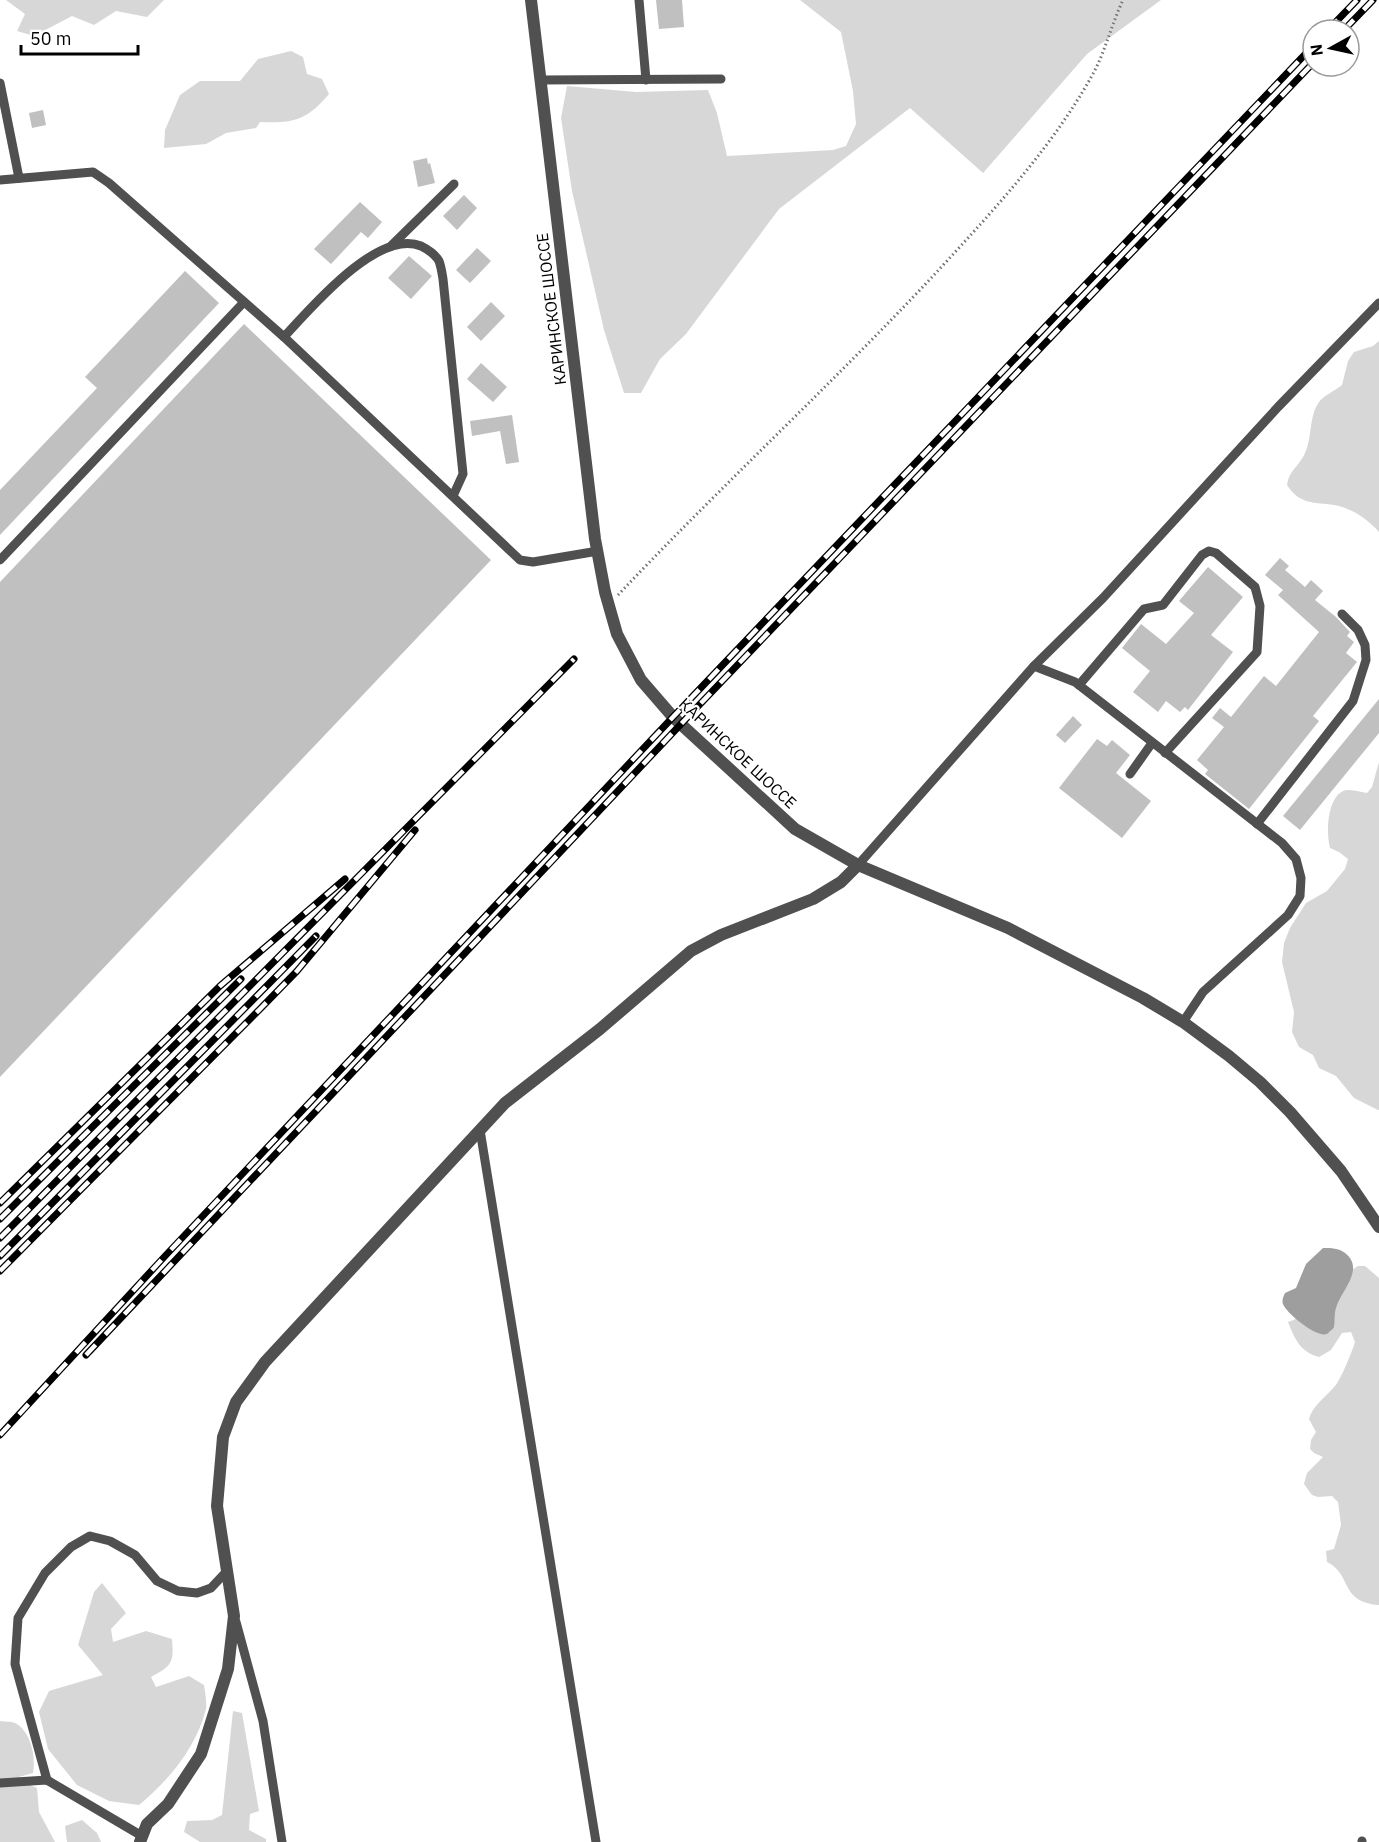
<svg xmlns="http://www.w3.org/2000/svg" width="1379" height="1842" viewBox="0 0 1379 1842" font-family="'IBM Plex Sans',sans-serif">
  <style>
    .green { fill: #d7d7d7 }
    .water { fill: #9e9e9e }
    .building { fill: #c0c0c0 }
    .lines { fill: none; stroke-linecap: round; stroke-linejoin: round }
    .path { stroke: #727272; stroke-width: 3; stroke-dasharray: 1.5 3; stroke-linecap: butt }
    .service { stroke: #505050; stroke-width: 9 }
    .minor { stroke: #505050; stroke-width: 12 }
    .tertiary { stroke: #505050; stroke-width: 12 }
    .rail-casing { stroke: #000; stroke-width: 7 }
    .rail { stroke: #fff; stroke-width: 4.5; stroke-dasharray: 14; stroke-linecap: butt }
    .labels { text-anchor: middle; stroke-width: 4.5; stroke-linejoin: round; paint-order: stroke }
    .street-label { font-size: 16px; fill: #000; stroke: #fff }
  </style>
  <rect width="100%" height="100%" fill="#fff"/>
  <!-- green -->
  <g class="green">
    <path d="M 6,0 L 164,0 L 147,17 L 116,11 L 94,25 L 72,16 L 34,36 L 17,31 L 25,14 Z"/>
    <path d="M 800,0 L 1161,0 L 1087,54 L 983,173 L 910,108 L 779,209 L 686,334 L 660,359 L 641,393 L 624,393 L 604,330 L 572,191 L 561,118 L 567,86 L 636,92 L 708,90 L 717,113 L 727,156 L 833,150 L 846,146 L 856,124 L 853,91 L 841,32 Z"/>
    <path d="M 291,51 L 303,57 L 307,74 L 322,79 L 329,94 C 306,121 294,123 260,122 L 256,128 L 226,133 L 206,144 L 164,148 L 165,130 L 180,95 L 200,81 L 240,81 L 258,59 Z"/>
    <path d="M 1379,341 L 1379,532 C 1368,519 1351,508 1334,505 C 1314,502 1300,505 1287,485 C 1289,471 1296,469 1303,457 C 1313,441 1308,417 1319,402 C 1323,396 1336,390 1342,385 L 1348,361 L 1354,352 L 1373,346 Z"/>
    <path d="M 1379,762 L 1379,1110 L 1378,1110 L 1354,1098 L 1336,1076 L 1319,1068 L 1313,1055 L 1299,1047 L 1292,1032 L 1294,1012 L 1282,962 L 1284,943 L 1290,928 L 1306,903 L 1327,891 L 1345,869 L 1348,859 L 1339,852 L 1330,848 C 1326,833 1327,799 1343,791 C 1350,788 1360,792 1367,793 L 1372,787 Z"/>
    <path d="M 1358,1266 L 1365,1266 L 1379,1278 L 1379,1605 C 1339,1602 1353,1575 1327,1562 L 1326,1551 L 1334,1549 L 1341,1525 L 1338,1502 L 1332,1496 L 1318,1497 L 1312,1495 L 1304,1484 L 1307,1473 L 1323,1457 L 1314,1453 L 1310,1449 L 1311,1440 L 1316,1432 L 1309,1419 C 1312,1406 1326,1397 1335,1386 C 1341,1379 1352,1352 1355,1342 L 1351,1332 L 1342,1333 L 1331,1350 L 1319,1357 C 1300,1352 1295,1339 1288,1322 C 1314,1315 1334,1282 1358,1266 Z"/>
    <path d="M 102,1583 L 126,1613 L 111,1629 L 113,1642 L 146,1631 L 172,1639 C 174,1663 172,1666 151,1677 L 156,1687 L 189,1676 L 204,1685 C 205,1692 207,1702 206,1709 C 196,1748 169,1780 139,1805 L 109,1801 L 77,1785 L 48,1749 L 39,1712 L 49,1691 L 103,1675 L 78,1645 L 94,1592 Z"/>
    <path d="M 233,1711 L 242,1713 L 259,1811 L 250,1814 L 249,1830 L 266,1839 L 266,1842 L 200,1842 L 184,1832 L 187,1821 L 212,1820 L 222,1815 Z"/>
    <path d="M 0,1721 C 5,1722 11,1721 15,1723 C 31,1731 36,1757 33,1773 L 19,1777 L 23,1782 L 37,1788 L 39,1812 L 55,1842 L 0,1842 Z"/>
    <path d="M 82,1820 L 97,1833 L 101,1842 L 67,1842 L 65,1826 Z"/>
  </g>
  <!-- water -->
  <path class="water" d="M 1323,1248 C 1332,1248 1338,1248 1345,1253 C 1366,1269 1340,1292 1336,1308 C 1334,1314 1335,1322 1334,1327 C 1334,1328 1328,1333 1327,1334 C 1317,1338 1289,1315 1284,1306 C 1281,1302 1283,1297 1285,1293 L 1296,1288 L 1306,1264 Z"/>
  <!-- building -->
  <g class="building">
    <path d="M 656,0 L 682,0 L 684,27 L 659,29 Z"/>
    <path d="M 43,110 L 46,125 L 32,128 L 29,113 Z"/>
    <path d="M 427,158 L 428,164 L 430,163 L 435,183 L 418,187 L 413,161 Z"/>
    <path d="M 464,195 L 477,208 L 457,230 L 443,216 Z"/>
    <path d="M 360,202 L 382,222 L 368,238 L 361,232 L 331,264 L 314,249 Z"/>
    <path d="M 477,248 L 491,261 L 470,283 L 456,270 Z"/>
    <path d="M 409,256 L 432,276 L 411,299 L 388,278 Z"/>
    <path d="M 185,271 L 219,303 L 0,535 L 0,490 L 97,388 L 85,377 Z"/>
    <path d="M 491,302 L 505,316 L 481,341 L 467,327 Z"/>
    <path d="M 244,324 L 491,560 L 0,1077 L 0,582 Z"/>
    <path d="M 481,363 L 507,387 L 493,402 L 467,379 Z"/>
    <path d="M 512,415 L 519,462 L 506,464 L 500,431 L 472,436 L 470,421 Z"/>
    <path d="M 1280,558 L 1289,566 L 1285,570 L 1305,587 L 1311,580 L 1323,591 L 1315,600 L 1336,617 L 1350,632 L 1347,636 L 1354,642 L 1346,653 L 1357,662 L 1313,716 L 1319,721 L 1249,809 L 1205,774 L 1208,770 L 1197,760 L 1224,727 L 1212,718 L 1220,708 L 1231,717 L 1264,676 L 1276,686 L 1319,632 L 1278,595 L 1283,590 L 1265,575 Z"/>
    <path d="M 1208,567 L 1243,597 L 1211,635 L 1233,652 L 1188,710 L 1185,707 L 1180,712 L 1166,701 L 1158,712 L 1133,692 L 1150,671 L 1122,648 L 1141,624 L 1166,644 L 1194,613 L 1179,601 Z"/>
    <path d="M 1379,699 L 1379,733 L 1300,830 L 1283,816 Z"/>
    <path d="M 1073,716 L 1082,725 L 1065,743 L 1056,735 Z"/>
    <path d="M 1097,739 L 1107,746 L 1112,740 L 1130,755 L 1116,773 L 1151,801 L 1122,838 L 1059,788 Z"/>
  </g>
  <g class="lines">
    <!-- path -->
    <path class="path" d="M 618,595 C 721,486 832,384 934,275 C 992,212 1053,147 1094,72 C 1106,49 1112,23 1123,0"/>
    <!-- service -->
    <g class="service">
      <path d="M 639,0 L 646,80"/>
      <path d="M 540,80 L 721,79"/>
      <path d="M 0,83 L 19,178"/>
      <path d="M 0,180 L 93,172 L 109,183 L 284,337 L 520,560 L 533,562 L 598,551"/>
      <path d="M 391,246 L 454,184"/>
      <path d="M 284,337 C 310,309 378,228 421,246 C 427,249 435,254 439,261 C 441,266 442,273 443,279 L 463,474 L 453,496"/>
      <path d="M 0,560 L 244,302"/>
      <path d="M 1034,666 L 1075,682 L 1282,843 L 1296,859 L 1301,878 L 1300,896 L 1288,915 L 1203,992 L 1183,1022"/>
      <path d="M 1079,685 L 1144,609 L 1163,605 L 1202,555 L 1209,551 L 1216,553 L 1255,587 L 1260,606 L 1257,652 L 1165,753"/>
      <path d="M 1130,774 L 1152,743"/>
      <path d="M 1257,824 L 1353,701 L 1366,660 L 1365,645 L 1358,630 L 1342,614"/>
      <path d="M 858,865 L 1034,666 L 1103,598 L 1278,407 L 1379,303"/>
      <path d="M 480,1130 L 596,1842"/>
      <path d="M 236,1622 L 263,1721 L 282,1842"/>
      <path d="M 47,1780 L 15,1664 L 18,1618 L 45,1573 L 71,1547 L 90,1536 L 110,1541 L 135,1555 L 157,1581 L 178,1591 L 197,1593 L 211,1588 L 227,1571"/>
      <path d="M 0,1783 L 47,1780 L 142,1836"/>
      <path d="M 1362,1841 L 1362,1842"/>
    </g>
    <!-- minor -->
    <path class="minor" d="M 140,1842 L 147,1824 L 168,1804 L 201,1754 L 228,1669 L 234,1616 L 217,1506 L 223,1437 L 236,1402 L 265,1362 L 505,1103 L 600,1029 L 691,951 L 721,935 L 813,899 L 841,882 L 858,865"/>
    <!-- tertiary -->
    <path class="tertiary" d="M 531,0 L 595,539 L 605,592 L 617,634 L 641,680 L 673,717 L 795,829 L 858,865 L 1008,928 L 1143,998 L 1183,1022 L 1229,1056 L 1260,1082 L 1290,1112 L 1341,1171 L 1379,1227"/>
    <defs>
      <g id="rail">
        <path d="M 1328,30 L 1357,0"/>
        <path d="M 1344,30 L 1373,0"/>
        <path d="M 0,1203 L 220,986 L 345,879"/>
        <path d="M 0,1219 L 241,979"/>
        <path d="M 0,1238 L 574,659"/>
        <path d="M 0,1256 L 316,936"/>
        <path d="M 0,1271 L 262,1007 L 297,971 L 415,830"/>
        <path d="M 86,1355 L 681,724 L 1313,63"/>
        <path d="M 0,1435 L 166,1255 L 673,717 L 1313,46"/>
      </g>
    </defs>
    <!-- rail casing -->
    <use href="#rail" class="rail-casing"/>
    <!-- rail -->
    <use href="#rail" class="rail"/>
  </g>
  <g class="labels">
    <!-- street labels -->
    <g class="street-label">
      <text transform="translate(551 309) rotate(-97)" y="6">КАРИНСКОЕ ШОССЕ</text>
      <text transform="translate(738 753) rotate(43)" y="6">КАРИНСКОЕ ШОССЕ</text>
    </g>
  </g>
  <!-- north arrow -->
  <g transform="translate(1331 48) rotate(262)"><circle r="28" fill="#ffffff" stroke="#999999" stroke-width="1.5"/>
  <path d="M0-4.5L10 22L0 15L-10 22Z" fill="#000000"/>
  <text y="-9" font-size="16" font-weight="bold" text-anchor="middle" fill="#000000">N</text>
  </g>
  <!-- scale -->
  <path d="M21 45v9h117v-9" fill="none" stroke="#000000" stroke-width="3"/>
  <text x="30" y="45" font-size="18" fill="#000000" stroke="#ffffff" stroke-width="4.5" paint-order="stroke">50 m</text>
</svg>
